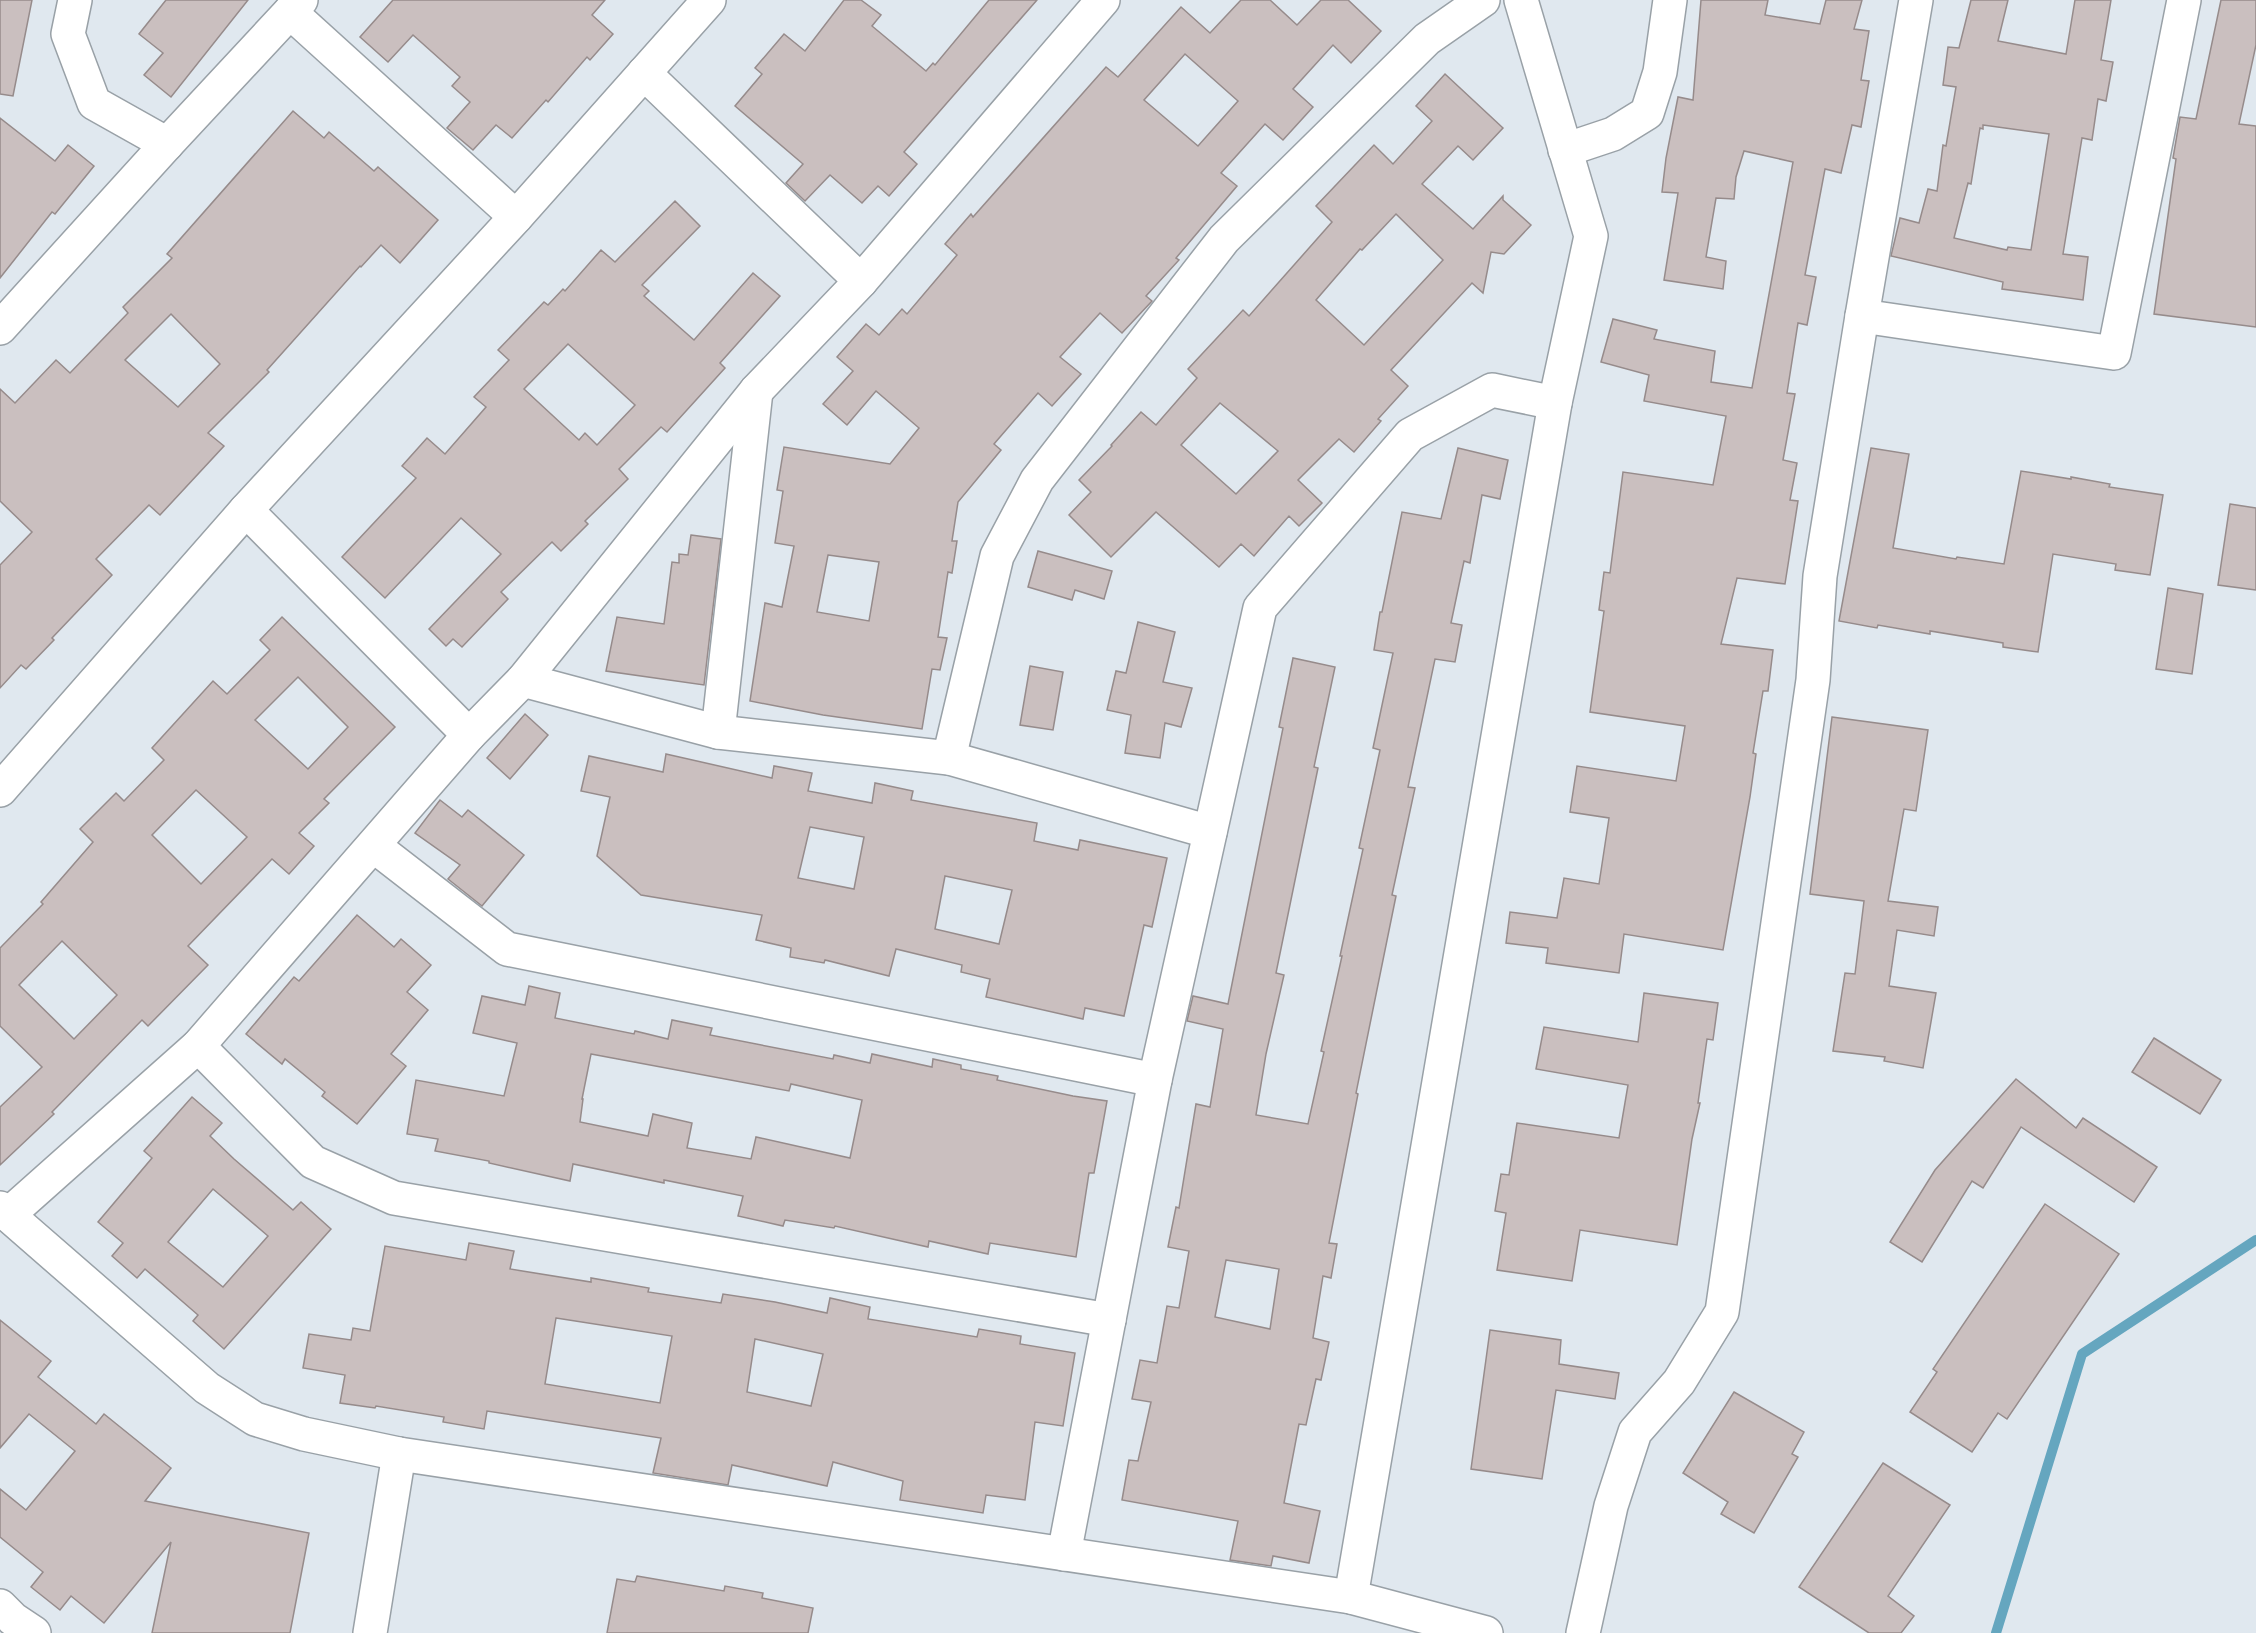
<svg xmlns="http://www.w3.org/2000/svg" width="2256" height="1633" viewBox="0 0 2256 1633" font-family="Cabin,sans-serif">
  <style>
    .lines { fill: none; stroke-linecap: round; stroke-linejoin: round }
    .stream { stroke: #65a6bf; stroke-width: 10 }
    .building { fill: #cabfbf; stroke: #968b8b; stroke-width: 1.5; fill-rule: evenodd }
    .street-casing { stroke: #99a1a7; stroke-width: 36 }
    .street { stroke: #fff; stroke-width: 33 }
  </style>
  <rect width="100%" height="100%" fill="#e0e8ef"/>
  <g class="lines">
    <!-- stream -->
    <path class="stream" d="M 1996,1633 L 2082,1354 L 2256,1240"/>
  </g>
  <!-- building -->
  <g class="building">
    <path d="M 0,0 L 32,0 L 13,96 L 0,94 Z"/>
    <path d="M 166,0 L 248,0 L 171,97 L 144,75 L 163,53 L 139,34 Z"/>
    <path d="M 393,0 L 605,0 L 592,15 L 613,34 L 590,60 L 587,57 L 548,102 L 546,100 L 512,138 L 496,125 L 473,150 L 447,128 L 470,102 L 452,86 L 460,77 L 413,35 L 388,62 L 360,37 Z"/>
    <path d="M 844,0 L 861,0 L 881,15 L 872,26 L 926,71 L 933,63 L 935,65 L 989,0 L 1037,0 L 904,152 L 917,164 L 889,196 L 878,186 L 862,203 L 830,175 L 805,201 L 786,183 L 803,164 L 735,106 L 762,74 L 755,68 L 784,34 L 805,51 Z"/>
    <path d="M 1241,0 L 1270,0 L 1297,25 L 1321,0 L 1348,0 L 1381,31 L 1351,63 L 1333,45 L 1293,89 L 1313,107 L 1283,140 L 1265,124 L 1221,173 L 1237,186 L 1176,258 L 1179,260 L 1146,296 L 1152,301 L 1122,333 L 1100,313 L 1060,357 L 1081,374 L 1052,406 L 1038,393 L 994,444 L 1001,450 L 958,502 L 952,541 L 957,541 L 952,573 L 948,572 L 938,637 L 947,638 L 940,670 L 932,669 L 922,729 L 823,715 L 750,701 L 765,603 L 782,607 L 794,546 L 775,543 L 783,491 L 777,490 L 784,447 L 890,464 L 919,428 L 876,391 L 847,425 L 823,404 L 853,371 L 837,357 L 866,324 L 879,335 L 902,309 L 907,314 L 957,255 L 945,244 L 971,214 L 973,217 L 1106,67 L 1118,77 L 1181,7 L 1210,33 ZM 1185,54 L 1238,101 L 1198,146 L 1144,100 ZM 828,555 L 879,562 L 869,621 L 817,612 Z"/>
    <path d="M 1701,0 L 1768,0 L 1765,15 L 1820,24 L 1826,0 L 1862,0 L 1854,29 L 1869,31 L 1861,80 L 1869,81 L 1861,127 L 1852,125 L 1841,173 L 1825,169 L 1805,275 L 1816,277 L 1807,325 L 1798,323 L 1787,393 L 1795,394 L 1783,460 L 1797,463 L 1790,500 L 1798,501 L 1785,584 L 1737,578 L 1721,644 L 1773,650 L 1768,691 L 1763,691 L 1753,753 L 1756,754 L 1750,797 L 1723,950 L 1624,934 L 1619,973 L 1546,963 L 1548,948 L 1506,943 L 1510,912 L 1557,918 L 1564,878 L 1599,884 L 1609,818 L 1570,812 L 1577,766 L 1676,781 L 1685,726 L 1590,712 L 1604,611 L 1599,610 L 1604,572 L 1610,573 L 1623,472 L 1713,485 L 1726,416 L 1644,401 L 1649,375 L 1601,362 L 1613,319 L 1657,330 L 1654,339 L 1715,351 L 1711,382 L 1752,388 L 1793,162 L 1744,151 L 1736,177 L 1734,199 L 1716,198 L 1706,257 L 1726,261 L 1723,289 L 1664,280 L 1678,193 L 1662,192 L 1666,158 L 1678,97 L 1693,100 Z"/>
    <path d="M 1971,0 L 2008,0 L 1998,41 L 2066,54 L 2075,0 L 2111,0 L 2101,60 L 2113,62 L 2106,101 L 2098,99 L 2092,140 L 2082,138 L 2063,254 L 2088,257 L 2083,300 L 2002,289 L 2003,282 L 1891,256 L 1900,218 L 1919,223 L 1928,189 L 1937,191 L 1943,145 L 1946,146 L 1956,87 L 1943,85 L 1948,47 L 1959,48 ZM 1983,125 L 2049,134 L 2031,250 L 2008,247 L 2007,250 L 1954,238 L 1968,183 L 1971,184 L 1980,128 L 1983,129 Z"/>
    <path d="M 2221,0 L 2256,0 L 2256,45 L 2239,124 L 2256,126 L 2256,327 L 2154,314 L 2176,159 L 2173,158 L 2180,117 L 2196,119 Z"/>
    <path d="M 1445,74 L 1503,128 L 1473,160 L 1458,146 L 1422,184 L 1473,229 L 1503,196 L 1503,200 L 1531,225 L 1504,254 L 1491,252 L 1483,293 L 1472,283 L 1391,370 L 1408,386 L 1378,419 L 1381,421 L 1354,452 L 1339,439 L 1298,480 L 1322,503 L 1299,526 L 1289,516 L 1254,556 L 1241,544 L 1219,567 L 1156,512 L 1111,557 L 1069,515 L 1091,492 L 1079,480 L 1112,446 L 1111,445 L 1141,412 L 1156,425 L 1197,378 L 1188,369 L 1243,310 L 1249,316 L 1332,222 L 1316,206 L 1374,145 L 1393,164 L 1432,121 L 1416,106 ZM 1396,214 L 1443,260 L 1364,345 L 1316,300 L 1360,249 L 1362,250 ZM 1220,403 L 1278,451 L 1236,494 L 1181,445 Z"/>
    <path d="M 293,111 L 324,138 L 329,132 L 374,171 L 378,167 L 438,220 L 400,263 L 381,245 L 361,267 L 360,266 L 267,370 L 269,372 L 208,433 L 224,446 L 160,515 L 149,505 L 96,559 L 112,575 L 52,638 L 54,640 L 26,669 L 21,665 L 0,688 L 0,565 L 32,532 L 0,501 L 0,389 L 15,403 L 56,360 L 70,373 L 128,313 L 123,307 L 172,258 L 167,254 ZM 171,314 L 220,364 L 178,407 L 125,360 Z"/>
    <path d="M 0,118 L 55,161 L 68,145 L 94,166 L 55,214 L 52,212 L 0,278 Z"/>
    <path d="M 675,201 L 700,226 L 642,285 L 649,291 L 644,296 L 694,340 L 753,273 L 780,296 L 720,363 L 725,368 L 667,432 L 661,427 L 619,469 L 628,479 L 585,521 L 588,524 L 561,551 L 552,542 L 501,592 L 508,599 L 462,647 L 453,639 L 446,646 L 429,629 L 501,554 L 461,518 L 385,598 L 342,557 L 416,478 L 402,466 L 427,438 L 445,454 L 486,407 L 474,397 L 509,360 L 498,350 L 544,302 L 548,305 L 563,289 L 565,291 L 601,250 L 615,262 ZM 568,344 L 635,405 L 597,445 L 585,433 L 579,440 L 524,389 Z"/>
    <path d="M 1458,448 L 1508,460 L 1500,499 L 1482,495 L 1470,563 L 1464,561 L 1451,623 L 1462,625 L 1455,662 L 1435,659 L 1408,787 L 1415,788 L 1392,895 L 1396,896 L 1356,1093 L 1358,1094 L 1329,1243 L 1337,1244 L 1331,1278 L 1323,1276 L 1313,1338 L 1329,1342 L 1321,1380 L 1316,1379 L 1306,1425 L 1299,1424 L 1284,1503 L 1320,1511 L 1309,1563 L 1273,1556 L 1271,1566 L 1230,1560 L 1238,1521 L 1122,1500 L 1129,1460 L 1138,1461 L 1151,1402 L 1132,1399 L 1140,1360 L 1157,1363 L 1167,1306 L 1179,1308 L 1189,1251 L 1168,1247 L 1176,1207 L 1179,1208 L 1196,1104 L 1210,1107 L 1223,1029 L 1187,1021 L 1193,996 L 1228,1004 L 1283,728 L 1279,727 L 1293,658 L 1335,667 L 1314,767 L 1318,768 L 1276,973 L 1284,975 L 1266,1054 L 1256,1115 L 1308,1124 L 1324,1052 L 1321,1051 L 1342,956 L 1340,956 L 1363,849 L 1359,848 L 1380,750 L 1373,748 L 1393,653 L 1374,650 L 1380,612 L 1382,612 L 1402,512 L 1441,519 ZM 1226,1260 L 1279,1269 L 1270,1329 L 1215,1317 Z"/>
    <path d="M 1871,448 L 1909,454 L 1893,548 L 1956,559 L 1957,557 L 2004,564 L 2021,471 L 2071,479 L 2071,477 L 2110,484 L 2109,487 L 2163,495 L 2150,575 L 2115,570 L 2116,564 L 2053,554 L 2038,652 L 2003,647 L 2003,643 L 1930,631 L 1930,634 L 1878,625 L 1877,628 L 1839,621 Z"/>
    <path d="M 2230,504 L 2256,508 L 2256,590 L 2218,585 Z"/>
    <path d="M 691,535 L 721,539 L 704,685 L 606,671 L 617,617 L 664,624 L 672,562 L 679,563 L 679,554 L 688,555 Z"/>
    <path d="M 1038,551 L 1112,571 L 1104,599 L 1075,590 L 1072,600 L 1028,587 Z"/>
    <path d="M 2168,588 L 2203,594 L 2192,674 L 2156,669 Z"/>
    <path d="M 282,617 L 395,727 L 324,799 L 329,803 L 299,833 L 314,846 L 289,874 L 272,859 L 188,946 L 208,965 L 148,1026 L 142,1020 L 52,1112 L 54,1114 L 0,1165 L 0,1107 L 42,1067 L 0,1026 L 0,948 L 43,904 L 41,902 L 93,842 L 80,829 L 116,793 L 124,801 L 164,760 L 152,748 L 213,681 L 227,694 L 270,650 L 260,640 ZM 298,677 L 348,727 L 308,769 L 255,720 ZM 196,790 L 247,837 L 201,884 L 152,835 ZM 62,941 L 117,995 L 74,1039 L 19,985 Z"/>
    <path d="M 1138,622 L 1175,632 L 1163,682 L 1192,688 L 1181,727 L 1165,723 L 1160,758 L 1125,753 L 1131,715 L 1107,710 L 1116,671 L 1126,673 Z"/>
    <path d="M 1030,666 L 1063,672 L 1053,730 L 1020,725 Z"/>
    <path d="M 525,714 L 548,735 L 510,779 L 487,758 Z"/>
    <path d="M 1832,717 L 1928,730 L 1916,811 L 1904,809 L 1888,901 L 1938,907 L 1934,936 L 1897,930 L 1889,986 L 1936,993 L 1923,1068 L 1884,1061 L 1885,1057 L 1833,1051 L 1845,973 L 1855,974 L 1864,901 L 1810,894 Z"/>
    <path d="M 666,754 L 772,778 L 774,766 L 812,773 L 808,791 L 872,803 L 875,783 L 913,791 L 911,800 L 1037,823 L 1034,841 L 1078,850 L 1080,840 L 1167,858 L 1152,927 L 1144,925 L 1124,1016 L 1085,1008 L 1083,1019 L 986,997 L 990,979 L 961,972 L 962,965 L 896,949 L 889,976 L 825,960 L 824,963 L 790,957 L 791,948 L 756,940 L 762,915 L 641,895 L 597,856 L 610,797 L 581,791 L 589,756 L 663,772 ZM 810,827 L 864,837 L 854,889 L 798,878 ZM 945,876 L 1012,890 L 999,944 L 935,929 Z"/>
    <path d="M 440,800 L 462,817 L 468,810 L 524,855 L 482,906 L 448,879 L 460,865 L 415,833 Z"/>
    <path d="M 357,915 L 394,947 L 401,939 L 431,965 L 407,992 L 428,1010 L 391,1054 L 406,1066 L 357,1124 L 322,1096 L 325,1092 L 285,1059 L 282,1064 L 246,1034 L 294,977 L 299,981 Z"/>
    <path d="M 529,986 L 560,993 L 555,1018 L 634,1034 L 635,1031 L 668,1039 L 672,1020 L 712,1028 L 710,1035 L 833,1059 L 834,1055 L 870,1063 L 872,1054 L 932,1067 L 933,1059 L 961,1065 L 961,1069 L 998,1076 L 997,1080 L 1073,1096 L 1107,1101 L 1094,1173 L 1089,1173 L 1076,1257 L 990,1243 L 988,1254 L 929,1241 L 928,1247 L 835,1226 L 834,1228 L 785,1220 L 783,1226 L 738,1216 L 743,1196 L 664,1180 L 664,1183 L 573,1164 L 570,1181 L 489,1163 L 489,1161 L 435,1151 L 438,1139 L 407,1134 L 416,1080 L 504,1096 L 517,1043 L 473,1033 L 482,996 L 525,1005 ZM 591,1054 L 789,1091 L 791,1084 L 862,1100 L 850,1158 L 756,1137 L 751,1159 L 687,1148 L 692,1123 L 653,1114 L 648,1136 L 580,1122 L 583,1099 L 582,1099 Z"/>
    <path d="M 1644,993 L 1718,1003 L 1713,1040 L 1707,1039 L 1698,1103 L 1700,1103 L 1692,1139 L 1677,1245 L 1580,1230 L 1572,1281 L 1497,1270 L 1506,1213 L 1495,1211 L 1501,1174 L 1509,1175 L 1517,1123 L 1619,1138 L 1628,1085 L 1536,1069 L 1544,1027 L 1638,1042 Z"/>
    <path d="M 2154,1038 L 2221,1080 L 2200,1114 L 2132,1072 Z"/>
    <path d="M 2016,1079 L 2076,1128 L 2083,1118 L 2157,1167 L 2134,1202 L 2021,1127 L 1983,1188 L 1972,1181 L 1922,1262 L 1890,1242 L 1935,1170 Z"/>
    <path d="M 192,1097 L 222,1123 L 210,1136 L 234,1159 L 293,1210 L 301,1202 L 331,1229 L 224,1349 L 193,1321 L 198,1315 L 145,1269 L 137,1278 L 112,1256 L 123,1243 L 98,1222 L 152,1158 L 144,1151 ZM 213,1189 L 268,1236 L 223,1287 L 168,1242 Z"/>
    <path d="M 2045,1204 L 2119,1254 L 2007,1419 L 1998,1413 L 1972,1452 L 1910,1412 L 1937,1372 L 1933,1369 Z"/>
    <path d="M 469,1243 L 514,1251 L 510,1269 L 591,1282 L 591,1278 L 649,1288 L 648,1292 L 721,1303 L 723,1294 L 775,1302 L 827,1313 L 830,1298 L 870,1307 L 868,1319 L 977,1337 L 979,1329 L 1021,1336 L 1020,1344 L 1075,1353 L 1063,1426 L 1035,1422 L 1025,1500 L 986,1495 L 983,1513 L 900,1500 L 903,1481 L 833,1462 L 827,1486 L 732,1465 L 728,1485 L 653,1473 L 661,1438 L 487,1411 L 484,1429 L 443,1422 L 444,1417 L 376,1406 L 375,1408 L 340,1403 L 345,1375 L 303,1368 L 309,1334 L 351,1340 L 353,1328 L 370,1331 L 385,1246 L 466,1260 ZM 556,1318 L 672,1336 L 660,1403 L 545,1384 ZM 755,1339 L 823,1354 L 811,1406 L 747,1392 Z"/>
    <path d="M 0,1320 L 51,1361 L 38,1377 L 96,1424 L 104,1414 L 171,1468 L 145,1501 L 309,1533 L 290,1633 L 152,1633 L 171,1542 L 104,1623 L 71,1596 L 60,1610 L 31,1587 L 43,1572 L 0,1537 L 0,1489 L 26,1510 L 75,1451 L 29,1414 L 0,1448 Z"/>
    <path d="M 1490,1330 L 1561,1340 L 1559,1364 L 1619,1373 L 1615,1399 L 1556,1390 L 1542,1479 L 1471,1469 Z"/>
    <path d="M 1734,1392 L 1804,1432 L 1792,1454 L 1798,1457 L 1754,1533 L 1721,1514 L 1728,1502 L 1683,1473 Z"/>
    <path d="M 1883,1463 L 1950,1505 L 1888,1596 L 1914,1616 L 1901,1633 L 1869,1633 L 1799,1587 Z"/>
    <path d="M 637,1576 L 724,1591 L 725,1586 L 763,1593 L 762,1598 L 813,1608 L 808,1633 L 607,1633 L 617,1579 L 635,1582 Z"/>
  </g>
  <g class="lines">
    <defs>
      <g id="street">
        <path d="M 75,0 L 68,34 L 94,103 L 167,144"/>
        <path d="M 1916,0 L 1862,316 L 2114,353 L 2184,0"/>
        <path d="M 290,12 L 516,217"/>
        <path d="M 644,73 L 861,281"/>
        <path d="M 1565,150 L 1613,134 L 1647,113 L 1660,72 L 1670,0"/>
        <path d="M 0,328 L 167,144 L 301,0"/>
        <path d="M 246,510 L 469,735"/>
        <path d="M 523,680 L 718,732 L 949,758 L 997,556 L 1037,480 L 1224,239 L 1427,39 L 1483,0"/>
        <path d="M 718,732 L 756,391"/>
        <path d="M 949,758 L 1210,832"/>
        <path d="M 0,790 L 246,510 L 516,217 L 709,0"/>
        <path d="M 374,846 L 507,949 L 1155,1080"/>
        <path d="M 198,1046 L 313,1162 L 394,1198 L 1109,1320"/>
        <path d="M 0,1208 L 207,1388 L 255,1419 L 304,1434 L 399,1454 L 1351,1597 L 1486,1633"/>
        <path d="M 8,1215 L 198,1046 L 469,735 L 523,680 L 756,391 L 861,281 L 1103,0"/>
        <path d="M 1064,1554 L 1155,1080 L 1260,608 L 1410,435 L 1492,390 L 1555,403"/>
        <path d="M 1351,1597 L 1555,403 L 1591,236 L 1521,0"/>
        <path d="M 0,1606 L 13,1619 L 34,1633"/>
        <path d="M 370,1633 L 399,1454"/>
        <path d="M 1583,1633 L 1611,1506 L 1635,1432 L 1679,1382 L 1722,1312 L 1813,680 L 1820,576 L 1862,316"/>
      </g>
    </defs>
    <!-- street casing -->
    <use href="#street" class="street-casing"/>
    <!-- street -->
    <use href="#street" class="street"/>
  </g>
</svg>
